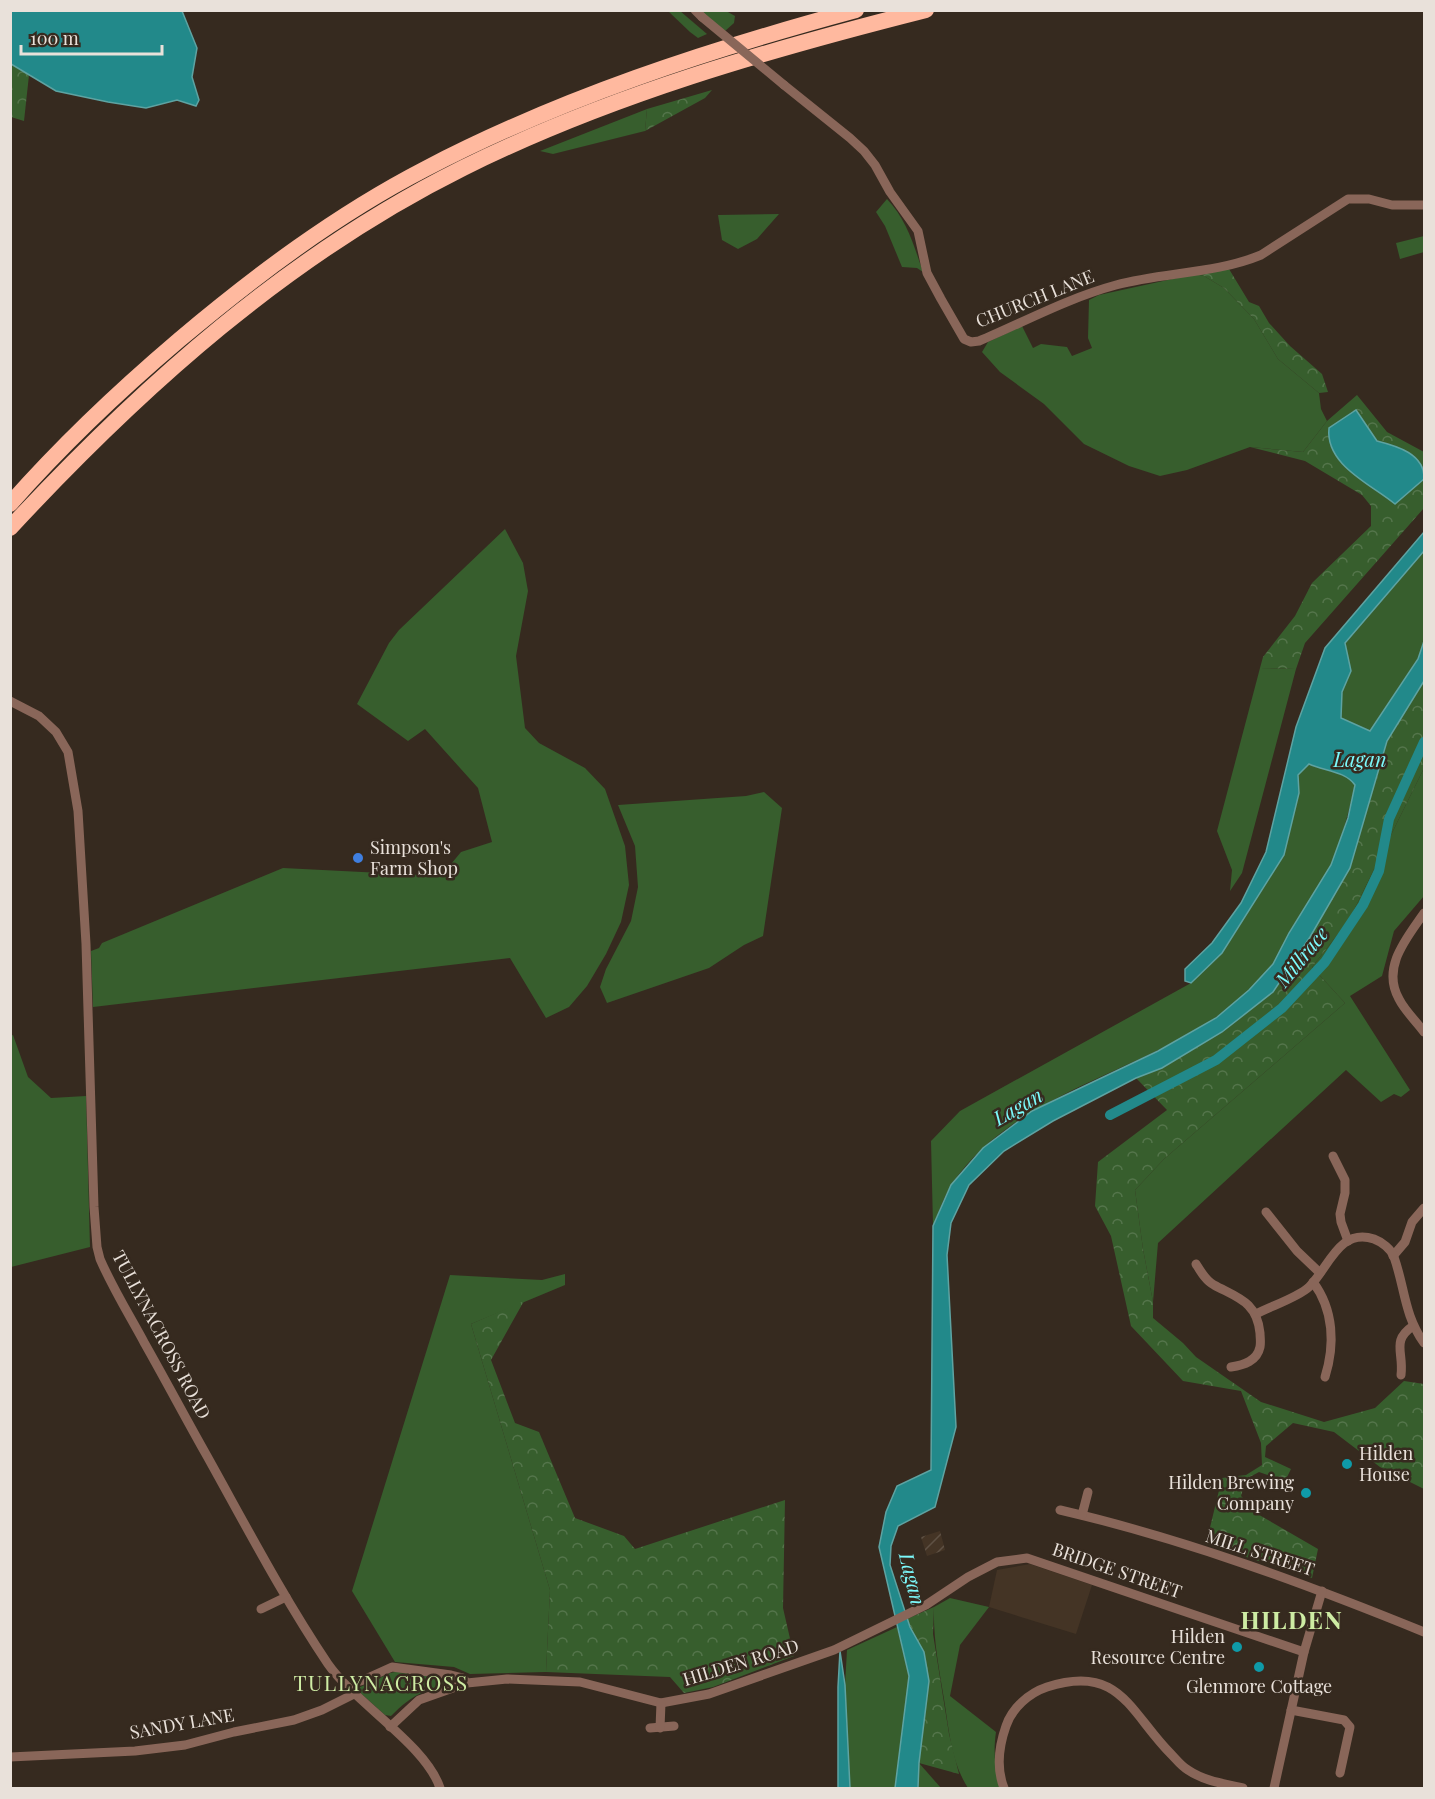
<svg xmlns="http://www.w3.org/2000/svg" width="1435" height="1799" viewBox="0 0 1435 1799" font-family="'Playfair Display',serif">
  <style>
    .built { fill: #443425 }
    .industrial { fill: url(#industrial-furrows) }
    .grass { fill: #375e2d }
    .forest { fill: url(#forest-crowns) }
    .water { fill: #22898a; stroke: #5ea3a2; stroke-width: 1.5 }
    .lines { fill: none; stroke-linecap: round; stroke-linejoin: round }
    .canal { stroke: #22898a; stroke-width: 10 }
    .street { stroke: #896659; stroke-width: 9 }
    .highway { stroke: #ffb99f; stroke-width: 16 }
    .street-bridge { stroke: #896659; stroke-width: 9 }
    .shop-dot { fill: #3f7fe0; stroke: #362a1f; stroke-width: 2 }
    .culture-dot { fill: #0f9aa8; stroke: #362a1f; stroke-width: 2 }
    .labels { text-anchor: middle; stroke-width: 5; stroke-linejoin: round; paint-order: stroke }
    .street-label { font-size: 18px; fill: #e9e1da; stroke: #362a1f }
    .poi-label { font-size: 18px; fill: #e9e1da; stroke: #362a1f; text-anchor: start }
    .water-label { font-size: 20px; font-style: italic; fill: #7cfafc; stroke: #362a1f }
    .quarter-label { font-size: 21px; letter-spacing: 1.5px; fill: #ceeca4; stroke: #362a1f }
    .district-label { font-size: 24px; font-weight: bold; letter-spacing: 1.5px; fill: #ceeca4; stroke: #362a1f }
  </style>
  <defs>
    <pattern id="industrial-furrows" width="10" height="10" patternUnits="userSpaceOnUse" patternTransform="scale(1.5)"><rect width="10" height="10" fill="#443425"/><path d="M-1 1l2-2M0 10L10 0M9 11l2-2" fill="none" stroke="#5f5144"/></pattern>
    <pattern id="forest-crowns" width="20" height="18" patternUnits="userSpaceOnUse" patternTransform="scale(1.5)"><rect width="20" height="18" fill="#375e2d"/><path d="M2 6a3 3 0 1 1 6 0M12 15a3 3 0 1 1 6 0" fill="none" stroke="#54754b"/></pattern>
  </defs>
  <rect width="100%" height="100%" fill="#362a1f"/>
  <!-- built -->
  <path class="built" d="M 1030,1564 L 1092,1585 L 1076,1634 L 989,1607 L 997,1570 Z"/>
  <!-- industrial -->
  <path class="industrial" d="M 940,1531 L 945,1550 L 927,1556 L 921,1537 Z"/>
  <!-- grass -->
  <g class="grass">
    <path d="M 668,11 L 680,11 L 707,34 L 698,38 L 690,32 Z"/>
    <path d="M 701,11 L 726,11 L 735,16 L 734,23 L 725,31 Z"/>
    <path d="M 647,109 L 645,131 L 553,154 L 540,151 Z"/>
    <path d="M 887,199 C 907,220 914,246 923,272 L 917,268 L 902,267 L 885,226 L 876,212 Z"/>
    <path d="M 779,214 L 757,239 L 738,249 L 722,240 L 718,215 Z"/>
    <path d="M 1424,236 L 1424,252 L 1400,259 L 1396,243 Z"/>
    <path d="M 1195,274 L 1204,276 L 1224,288 L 1254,319 L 1278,359 L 1319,393 L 1321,409 L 1327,421 L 1303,452 L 1250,447 L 1187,470 L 1160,476 L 1129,466 L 1084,444 L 1044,404 L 1000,372 L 982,352 L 988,342 L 1022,326 L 1033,348 L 1041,344 L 1067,347 L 1072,356 L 1092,348 L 1088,338 L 1089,300 L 1099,295 Z"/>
    <path d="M 505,529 L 523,563 L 528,591 L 516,656 L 525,728 L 539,743 L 585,768 L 605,789 L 625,846 L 629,885 L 621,922 L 606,954 L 587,986 L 569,1007 L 546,1018 L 510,958 L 93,1007 L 91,951 L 99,948 L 102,943 L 283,868 L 441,876 L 461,852 L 492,842 L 478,788 L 425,729 L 408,741 L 357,704 L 389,643 L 399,630 Z"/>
    <path d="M 1424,551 L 1424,641 L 1418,659 L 1370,731 L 1341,718 L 1342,692 L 1351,671 L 1345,643 Z"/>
    <path d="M 1260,668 L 1296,669 L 1242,873 L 1230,891 L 1232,870 L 1217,831 Z"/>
    <path d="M 1309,764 C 1324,771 1345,771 1355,785 C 1349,811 1342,838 1332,863 C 1322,886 1304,908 1291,929 C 1285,940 1281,951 1274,962 C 1263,981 1234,1005 1215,1018 C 1131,1075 1011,1096 952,1184 C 944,1196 939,1212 933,1226 L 931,1141 L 960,1111 L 1191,983 L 1222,953 L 1284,855 L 1299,793 L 1298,774 Z"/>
    <path d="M 1424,768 L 1424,896 L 1394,931 L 1382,976 L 1350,996 L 1410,1090 L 1401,1097 L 1394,1094 L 1381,1102 L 1346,1070 L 1158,1243 L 1153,1302 L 1143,1249 L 1135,1190 L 1164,1159 L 1345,1003 L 1312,967 L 1349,920 Z"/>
    <path d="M 764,792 L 782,808 L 763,936 L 744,945 L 709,968 L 607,1003 L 600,987 L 606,969 L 631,921 L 638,887 L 635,846 L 618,805 L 746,796 Z"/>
    <path d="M 13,1035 L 28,1077 L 51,1098 L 86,1096 L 90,1247 L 11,1267 L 10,1036 Z"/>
    <path d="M 565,1274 L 565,1285 L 471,1324 L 550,1590 L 546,1672 L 470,1674 L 454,1667 L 395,1662 L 352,1591 L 450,1275 L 542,1280 Z"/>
    <path d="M 950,1598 L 989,1607 L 960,1645 L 950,1696 L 996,1732 C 993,1752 995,1770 1001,1788 L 968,1788 C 951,1762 949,1730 944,1699 C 939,1668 933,1639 934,1607 Z"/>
    <path d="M 897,1627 L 909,1676 L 895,1788 L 850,1788 L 845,1685 L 847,1650 Z"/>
    <path d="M 400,1671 L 453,1679 L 454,1681 C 424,1691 414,1693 391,1716 L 385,1715 L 356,1689 L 390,1673 Z"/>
    <path d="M 919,1763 L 941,1788 L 919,1788 Z"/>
  </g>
  <!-- forest -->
  <g class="forest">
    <path d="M 11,64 L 29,75 L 24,121 L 11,117 Z"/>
    <path d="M 712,90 L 705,98 L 645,131 L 647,109 Z"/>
    <path d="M 1229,269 L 1249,302 L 1259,306 L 1269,323 L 1290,346 L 1322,374 L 1328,392 L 1319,393 L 1278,359 L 1254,319 L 1224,288 L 1204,276 L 1195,274 Z"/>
    <path d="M 1357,395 L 1387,432 L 1424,452 L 1424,469 C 1411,451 1398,447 1377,441 L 1385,496 L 1395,504 L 1424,479 L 1424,508 L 1305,643 L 1296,669 L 1260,668 L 1263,657 L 1295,616 L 1312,583 L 1371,526 L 1371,506 L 1362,495 L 1305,461 L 1250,447 L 1303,452 L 1327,421 Z"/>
    <path d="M 1424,681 L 1424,768 L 1349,920 L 1312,967 L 1345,1003 L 1164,1159 L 1135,1190 L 1143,1249 L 1153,1302 L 1153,1318 L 1183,1343 L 1196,1357 L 1261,1402 L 1324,1422 L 1375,1408 L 1404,1381 L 1424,1384 L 1424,1489 L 1380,1467 L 1334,1432 L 1293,1423 L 1266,1446 L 1265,1457 L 1291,1469 L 1285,1481 L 1259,1472 L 1246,1479 L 1241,1496 L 1261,1516 L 1318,1549 L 1312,1578 L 1206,1544 L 1222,1478 L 1246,1475 L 1262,1465 L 1261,1443 L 1241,1391 L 1183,1381 L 1131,1326 L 1111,1236 L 1095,1206 L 1098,1162 L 1167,1110 L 1136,1078 L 1162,1068 L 1222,1032 L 1273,992 L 1310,937 L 1350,868 L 1387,741 Z"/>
    <path d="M 524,1301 L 491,1360 L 515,1423 L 539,1432 L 575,1518 L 624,1536 L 635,1549 L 785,1500 L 783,1608 L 794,1656 L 713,1687 L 684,1693 L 670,1677 L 546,1672 L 550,1590 L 471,1324 Z"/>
    <path d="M 934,1607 L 933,1634 L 949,1734 L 959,1774 L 919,1763 L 929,1681 L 907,1619 Z"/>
  </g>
  <!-- water -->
  <g class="water">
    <path d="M 11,10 L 182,11 L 197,48 L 192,77 L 199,100 L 196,106 L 177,100 L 146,108 L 108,102 L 56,91 L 11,64 Z"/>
    <path d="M 1356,410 L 1377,441 C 1397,446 1425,454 1424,479 L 1395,504 C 1371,484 1325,465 1329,428 Z"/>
    <path d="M 1424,532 L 1424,551 L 1345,643 L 1351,671 L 1342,692 L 1341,718 L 1370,731 L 1418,659 L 1424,641 L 1424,681 L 1387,741 L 1350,868 L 1310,937 L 1273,992 L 1222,1032 L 1162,1068 L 1136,1078 L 1053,1121 L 1004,1151 L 969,1185 L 951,1223 L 947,1255 L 956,1427 L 935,1507 L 898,1526 L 891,1546 L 890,1565 L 910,1627 L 924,1652 L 929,1681 L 919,1763 L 918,1788 L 895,1788 L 909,1676 L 879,1547 L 886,1512 L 897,1486 L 931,1470 L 933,1226 L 951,1185 L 983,1148 L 1032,1111 L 1158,1051 L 1216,1018 L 1249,990 L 1273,964 L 1289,933 L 1331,865 L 1348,818 L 1355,785 C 1345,771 1324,771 1309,764 L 1298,775 L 1299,793 L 1284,855 L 1222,953 L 1191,983 L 1185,981 L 1185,969 L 1212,943 L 1241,903 L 1266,852 L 1296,727 L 1325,648 Z"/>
    <path d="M 840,1651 L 845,1685 L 850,1788 L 838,1788 L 838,1687 Z"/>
  </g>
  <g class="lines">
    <!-- canal -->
    <path class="canal" d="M 1110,1115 L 1216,1060 L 1282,1008 L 1325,962 L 1363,905 L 1379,871 L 1389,819 L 1424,742"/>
    <!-- street -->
    <g class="street">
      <path d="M 695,10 L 702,17"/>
      <path d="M 784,85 L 850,138 L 864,151 L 875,165 L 890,192 L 918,231 L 927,273 L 941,299 L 964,339 L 971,342 L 979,341 C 1024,322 1068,298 1116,285 C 1163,272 1215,274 1261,255 L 1348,199 L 1369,199 L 1392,205 L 1424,205"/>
      <path d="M 10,701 L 39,716 L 56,732 L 68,752 L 78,811 L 86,944 L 94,1207 L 97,1247 L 100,1259 C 113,1289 130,1316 145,1344 C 166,1381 186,1419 207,1456 C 246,1526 283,1597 328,1664 C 356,1704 426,1745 440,1788"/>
      <path d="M 1424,913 C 1407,938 1381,967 1399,999 C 1405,1011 1416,1021 1424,1032"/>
      <path d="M 1333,1156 L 1345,1180 L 1345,1193 L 1340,1214 L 1341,1222 L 1348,1241"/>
      <path d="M 1266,1212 L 1297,1251 L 1320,1273"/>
      <path d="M 1393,1256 L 1405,1242 L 1412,1222 L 1424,1208"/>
      <path d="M 1196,1264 C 1201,1272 1206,1281 1214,1285 C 1238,1298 1257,1302 1260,1333 C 1260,1337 1261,1342 1260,1347 C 1257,1361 1244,1365 1231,1367"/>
      <path d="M 1313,1282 C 1334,1310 1335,1345 1325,1377"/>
      <path d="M 1256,1314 C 1271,1306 1297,1298 1309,1287 C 1328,1269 1339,1227 1374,1239 C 1382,1242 1391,1249 1394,1257 C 1405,1288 1404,1315 1424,1343"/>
      <path d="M 1401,1375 C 1404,1352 1391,1341 1413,1326"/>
      <path d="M 1060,1510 C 1185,1539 1306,1584 1424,1632"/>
      <path d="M 1082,1515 L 1088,1492"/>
      <path d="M 261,1609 L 286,1597"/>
      <path d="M 361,1681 L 392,1667 L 451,1675 L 463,1678 L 467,1683"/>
      <path d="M 1291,1710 L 1344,1720 L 1350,1727 L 1340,1773"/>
      <path d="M 390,1727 L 419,1700 L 467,1683 L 507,1679 L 580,1682 L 661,1703 L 709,1694 L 834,1650 L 926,1605 L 968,1577 L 997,1562 L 1027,1558 L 1304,1652"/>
      <path d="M 650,1728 L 674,1726"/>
      <path d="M 660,1728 L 661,1703"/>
      <path d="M 10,1757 L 135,1751 L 185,1745 L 234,1732 L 294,1720 L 322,1710 L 354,1694"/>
      <path d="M 1004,1788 C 996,1768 999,1746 1006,1726 C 1012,1708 1029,1693 1047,1687 C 1120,1663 1130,1713 1171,1754 C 1176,1759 1181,1766 1188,1770 C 1204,1781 1225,1784 1243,1788"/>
      <path d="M 1274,1788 L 1304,1652 L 1322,1591"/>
    </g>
    <!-- highway -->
    <g class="highway">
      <path d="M 10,504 C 62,445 119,391 179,340 C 255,276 336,215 425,169 C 561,98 708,50 856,10"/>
      <path d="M 10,528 C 142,386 288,255 463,168 C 610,95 768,50 926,10"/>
    </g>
    <!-- street-bridge -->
    <path class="street-bridge" d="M 702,17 L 784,85"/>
  </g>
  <!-- markers -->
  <circle class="shop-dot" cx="358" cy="858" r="6"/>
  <g class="culture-dot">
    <circle cx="1347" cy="1464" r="6"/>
    <circle cx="1306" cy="1493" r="6"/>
    <circle cx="1237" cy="1647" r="6"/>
    <circle cx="1259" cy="1667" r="6"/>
  </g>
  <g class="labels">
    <!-- street labels -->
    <g class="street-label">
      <text transform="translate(1035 299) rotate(-22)" y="6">CHURCH LANE</text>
      <text transform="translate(161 1335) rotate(62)" y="6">TULLYNACROSS ROAD</text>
      <text transform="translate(1260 1553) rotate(18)" y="6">MILL STREET</text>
      <text transform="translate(1117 1571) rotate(19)" y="6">BRIDGE STREET</text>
      <text transform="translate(741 1663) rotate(-17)" y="6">HILDEN ROAD</text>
      <text transform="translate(182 1724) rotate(-10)" y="6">SANDY LANE</text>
    </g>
    <!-- poi labels -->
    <g class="poi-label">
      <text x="370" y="854">Simpson's<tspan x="370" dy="21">Farm Shop</tspan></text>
      <text x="1359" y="1460">Hilden<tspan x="1359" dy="21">House</tspan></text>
      <text x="1294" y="1489" text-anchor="end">Hilden Brewing<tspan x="1294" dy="21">Company</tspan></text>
      <text x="1225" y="1643" text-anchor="end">Hilden<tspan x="1225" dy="21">Resource Centre</tspan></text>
      <text x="1259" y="1693" text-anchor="middle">Glenmore Cottage</text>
    </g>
    <!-- water labels -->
    <g class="water-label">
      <text x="1360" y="767">Lagan</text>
      <text transform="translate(1302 957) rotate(-51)" y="7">Millrace</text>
      <text transform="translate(1018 1107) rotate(-30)" y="7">Lagan</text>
      <text transform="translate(912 1579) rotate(76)" y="7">Lagan</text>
    </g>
    <!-- quarter labels -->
    <g class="quarter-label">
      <text x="381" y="1691">TULLYNACROSS</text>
    </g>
    <!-- district labels -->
    <g class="district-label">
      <text x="1292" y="1629">HILDEN</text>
    </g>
  </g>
  <!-- border -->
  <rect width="1435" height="1799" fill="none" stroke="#e9e1da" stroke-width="24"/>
  <!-- scale -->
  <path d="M21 45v9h141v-9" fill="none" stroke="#e9e1da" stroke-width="3"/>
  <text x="30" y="45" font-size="18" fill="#e9e1da" stroke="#362a1f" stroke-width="4.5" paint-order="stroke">100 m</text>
</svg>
